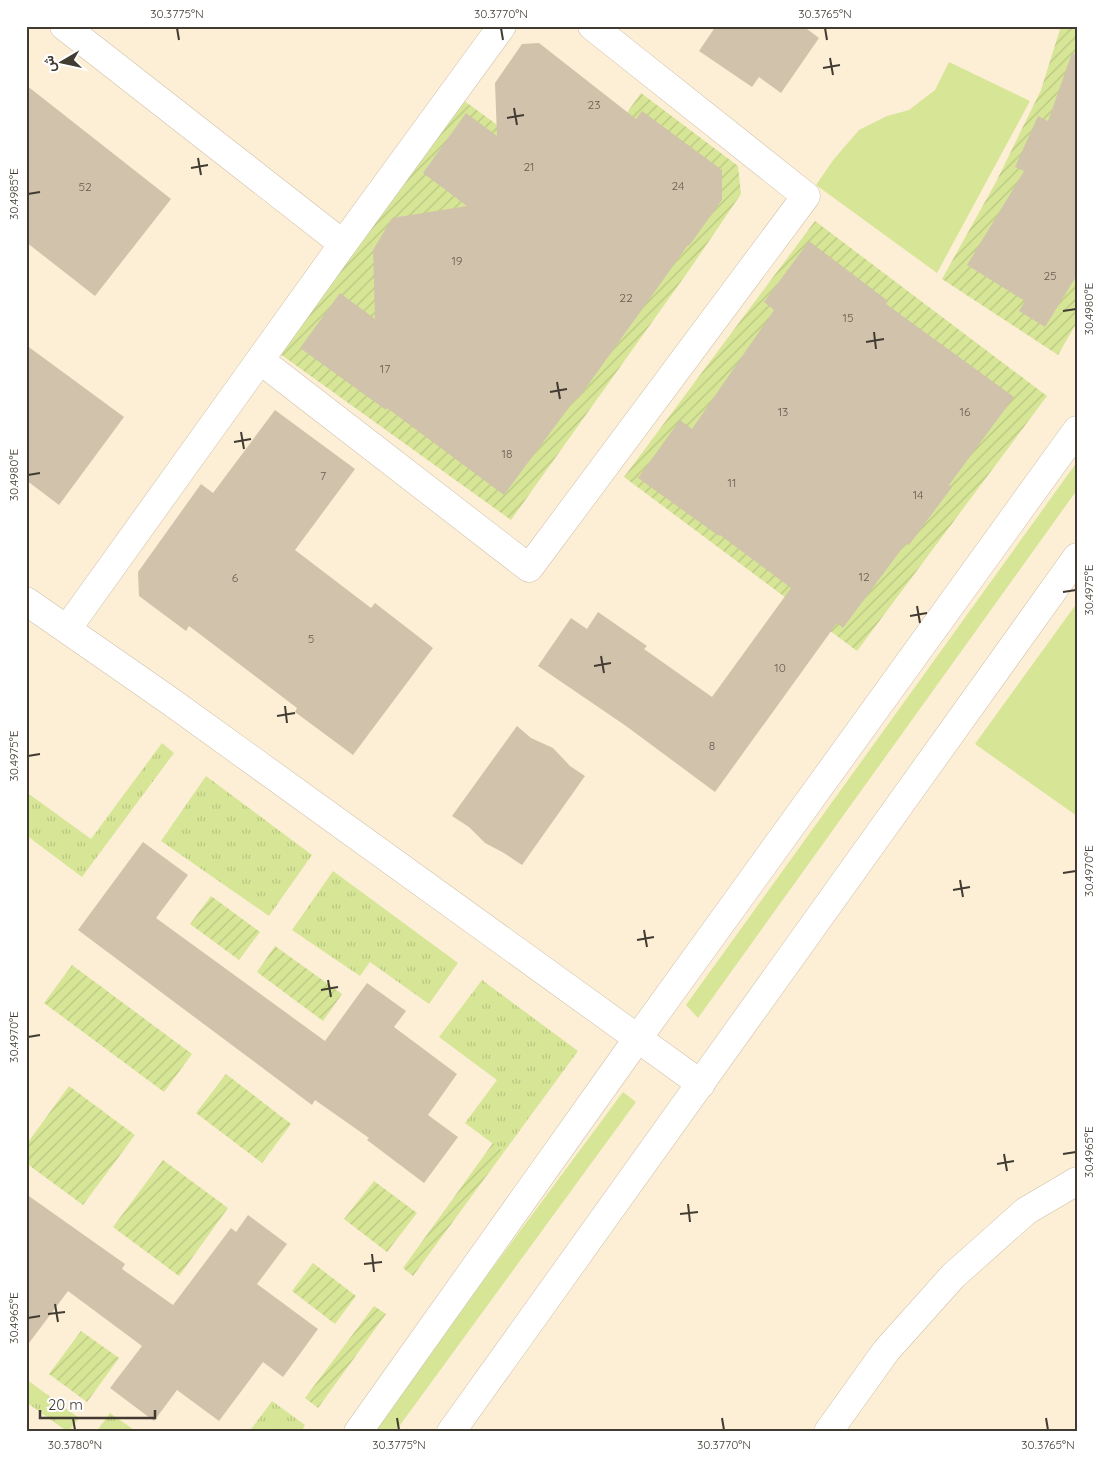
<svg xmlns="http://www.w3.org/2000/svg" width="1103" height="1458" viewBox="0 0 1103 1458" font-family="Quicksand,Vazirmatn,sans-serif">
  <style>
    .grass { fill: url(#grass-tufts) }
    .park { fill: #d6e696 }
    .garden { fill: url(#garden-furrows) }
    .building { fill: #d1c2ab }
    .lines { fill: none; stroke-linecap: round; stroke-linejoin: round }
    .minor-casing { stroke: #cfc0a9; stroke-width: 29 }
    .minor { stroke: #fff; stroke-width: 28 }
    .ticks { fill: none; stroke: #413b32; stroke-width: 2 }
    .labels { text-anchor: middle; stroke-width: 5; stroke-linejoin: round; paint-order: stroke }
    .number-label { font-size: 12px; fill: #655d50 }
    .neatline { fill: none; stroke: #413b32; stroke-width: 2 }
    .ticks-label { font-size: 12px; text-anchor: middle; fill: #413b32 }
  </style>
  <defs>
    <pattern id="grass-tufts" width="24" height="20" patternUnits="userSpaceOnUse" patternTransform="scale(1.25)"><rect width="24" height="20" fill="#d6e696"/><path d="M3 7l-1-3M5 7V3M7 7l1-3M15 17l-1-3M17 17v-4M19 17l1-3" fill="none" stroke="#b9c682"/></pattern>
    <pattern id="garden-furrows" width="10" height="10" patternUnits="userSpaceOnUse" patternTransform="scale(1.25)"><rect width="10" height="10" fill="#d6e696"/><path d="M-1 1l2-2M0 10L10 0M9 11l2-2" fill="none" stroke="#b9c682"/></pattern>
  </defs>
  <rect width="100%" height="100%" fill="#fdeed6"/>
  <!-- grass -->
  <g class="grass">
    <path d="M 162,743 L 174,753 L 82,877 L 26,835 L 26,797 L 29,794 L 91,839 Z"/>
    <path d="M 206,776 L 312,855 L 269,916 L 161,841 Z"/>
    <path d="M 333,871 L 458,963 L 429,1004 L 370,962 L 360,976 L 292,930 Z"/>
    <path d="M 482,980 L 578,1051 L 504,1152 L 465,1123 L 497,1080 L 439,1037 Z"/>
    <path d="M 26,1379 L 79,1418 L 68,1432 L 26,1402 Z"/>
    <path d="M 272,1401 L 305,1425 L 301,1432 L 249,1432 Z"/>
    <path d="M 110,1413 L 137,1432 L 96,1432 Z"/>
  </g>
  <!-- park -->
  <g class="park">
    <path d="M 949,62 L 1030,101 L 937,273 L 816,185 L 834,159 L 859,130 L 887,116 L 909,110 L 935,90 Z"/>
    <path d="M 1077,462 L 1077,490 L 698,1018 L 686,1005 Z"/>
    <path d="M 1077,603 L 1077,816 L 975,744 Z"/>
    <path d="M 623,1092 L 636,1102 L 395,1432 L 371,1432 Z"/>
  </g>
  <!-- garden -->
  <g class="garden">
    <path d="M 1061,26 L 1077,26 L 1077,322 L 1058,355 L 942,279 L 996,182 L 1041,90 Z"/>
    <path d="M 641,93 L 738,166 L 741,194 L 692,266 L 511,520 L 276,351 L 459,97 L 577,183 Z"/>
    <path d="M 815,221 L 1047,396 L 857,651 L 624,477 Z"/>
    <path d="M 211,896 L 260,932 L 239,960 L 190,924 Z"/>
    <path d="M 275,946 L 342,994 L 323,1021 L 257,972 Z"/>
    <path d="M 72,965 L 192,1054 L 164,1092 L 44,1003 Z"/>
    <path d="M 226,1074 L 291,1124 L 262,1163 L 196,1113 Z"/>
    <path d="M 69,1086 L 135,1135 L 83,1205 L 26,1163 L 26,1145 Z"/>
    <path d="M 493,1143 L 504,1152 L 413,1276 L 403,1268 Z"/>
    <path d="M 163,1160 L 228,1208 L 179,1276 L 113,1227 Z"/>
    <path d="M 374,1181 L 417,1213 L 387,1252 L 344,1219 Z"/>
    <path d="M 313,1263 L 356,1296 L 335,1324 L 292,1291 Z"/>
    <path d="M 374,1306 L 386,1314 L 318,1408 L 305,1398 Z"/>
    <path d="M 81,1331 L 119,1358 L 87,1402 L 49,1374 Z"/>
  </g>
  <!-- building -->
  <g class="building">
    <path d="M 716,26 L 803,26 L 819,38 L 781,93 L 759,77 L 752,87 L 699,51 Z"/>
    <path d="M 539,43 L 636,119 L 642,111 L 722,170 L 722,200 L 689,246 L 688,245 L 578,399 L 576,398 L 504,495 L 387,408 L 386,410 L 300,348 L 340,293 L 375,319 L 373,250 L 392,218 L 467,206 L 423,173 L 466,113 L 497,136 L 495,83 L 522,44 Z"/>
    <path d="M 1072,53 L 1077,54 L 1077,275 L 1045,327 L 1019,311 L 1025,301 L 967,265 L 1024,171 L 1015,167 L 1038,116 L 1048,121 Z"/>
    <path d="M 26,85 L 171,199 L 95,296 L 26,242 Z"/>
    <path d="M 809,241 L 888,301 L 886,304 L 1014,397 L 949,485 L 952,487 L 909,545 L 906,543 L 843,628 L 837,623 L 715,792 L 626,726 L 538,666 L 571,618 L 587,629 L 598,612 L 647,646 L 644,649 L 712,697 L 791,588 L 720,535 L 719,536 L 638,478 L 680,420 L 692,429 L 774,310 L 764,302 Z"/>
    <path d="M 26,345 L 124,417 L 59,505 L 26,480 Z"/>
    <path d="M 275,410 L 355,469 L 295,550 L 371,608 L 375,603 L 433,648 L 353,755 L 295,712 L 297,708 L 189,626 L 186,631 L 139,596 L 138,572 L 201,484 L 213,493 Z"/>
    <path d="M 517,726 L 531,738 L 553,748 L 570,766 L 585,776 L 522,865 L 504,853 L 485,843 L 469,827 L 452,816 Z"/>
    <path d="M 143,842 L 188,875 L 156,918 L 325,1041 L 367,983 L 406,1011 L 394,1027 L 457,1074 L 428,1115 L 458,1137 L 424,1183 L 367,1140 L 369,1138 L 315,1100 L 312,1105 L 78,930 Z"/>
    <path d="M 26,1194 L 125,1264 L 122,1269 L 173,1305 L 231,1228 L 236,1232 L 248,1215 L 287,1244 L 257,1284 L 318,1329 L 283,1377 L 263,1362 L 219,1421 L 177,1390 L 154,1421 L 110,1388 L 142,1346 L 68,1291 L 26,1347 Z"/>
  </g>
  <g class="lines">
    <defs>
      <g id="minor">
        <path d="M 64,26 L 343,244"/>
        <path d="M 260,360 L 529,568 L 806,196 L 592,26"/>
        <path d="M 26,601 L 170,701 L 701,1084"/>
        <path d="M 67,629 L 343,244 L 502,26"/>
        <path d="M 358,1432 L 638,1038 L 1077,430"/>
        <path d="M 451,1432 L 1077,557"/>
        <path d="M 828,1432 L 886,1351 L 953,1276 L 1026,1211 L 1077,1181"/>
      </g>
    </defs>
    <!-- minor casing -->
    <use href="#minor" class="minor-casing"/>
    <!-- minor -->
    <use href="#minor" class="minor"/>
  </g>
  <!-- ticks -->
  <path class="ticks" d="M 177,28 L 179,40M 501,28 L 503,40M 825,28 L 827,40M 830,58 L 833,75M 823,68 L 840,65M 514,108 L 517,125M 507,118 L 524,115M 198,158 L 201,175M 191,168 L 208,165M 28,194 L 40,192M 1063,311 L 1076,309M 874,332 L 876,349M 866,342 L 884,339M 557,382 L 560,399M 550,392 L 567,389M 241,432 L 244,449M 234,442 L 251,439M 28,475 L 40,473M 1063,592 L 1076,590M 917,606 L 920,623M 910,616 L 927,613M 601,656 L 604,673M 594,666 L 611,663M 285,706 L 287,723M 277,716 L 295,713M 28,756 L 40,754M 1063,873 L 1076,871M 960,880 L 963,897M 953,890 L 970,887M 644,930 L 647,947M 637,940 L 654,937M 328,980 L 331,997M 321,990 L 338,987M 28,1037 L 40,1035M 1004,1154 L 1007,1171M 1063,1154 L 1076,1152M 997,1164 L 1014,1161M 688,1204 L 690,1222M 680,1214 L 698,1212M 372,1254 L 374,1272M 364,1264 L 382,1262M 55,1304 L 58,1322M 48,1314 L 65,1312M 28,1318 L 40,1316M 73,1418 L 75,1430M 397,1418 L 399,1430M 722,1418 L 724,1430M 1046,1418 L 1048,1430"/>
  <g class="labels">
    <!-- number labels -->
    <g class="number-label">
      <text x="594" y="109">23</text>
      <text x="529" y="171">21</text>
      <text x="678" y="190">24</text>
      <text x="85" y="191">52</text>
      <text x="457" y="265">19</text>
      <text x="1050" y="280">25</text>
      <text x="626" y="302">22</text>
      <text x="848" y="322">15</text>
      <text x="385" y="373">17</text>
      <text x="783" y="416">13</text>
      <text x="965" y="416">16</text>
      <text x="507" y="458">18</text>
      <text x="323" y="480">7</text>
      <text x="732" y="487">11</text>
      <text x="918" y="499">14</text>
      <text x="864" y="581">12</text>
      <text x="235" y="582">6</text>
      <text x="311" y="643">5</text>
      <text x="780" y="672">10</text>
      <text x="712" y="750">8</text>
    </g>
  </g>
  <!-- border -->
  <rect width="1103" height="1458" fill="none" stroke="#ffffff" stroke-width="55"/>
  <!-- north arrow -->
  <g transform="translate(62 62) rotate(261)" stroke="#ffffff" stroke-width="4" paint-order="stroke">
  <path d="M0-4L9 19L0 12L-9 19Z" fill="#413b32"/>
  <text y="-8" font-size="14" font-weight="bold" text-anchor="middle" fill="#413b32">ش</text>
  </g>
  <!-- scale -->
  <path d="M40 1410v8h115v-8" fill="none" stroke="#413b32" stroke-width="2.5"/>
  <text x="48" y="1410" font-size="15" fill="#413b32" stroke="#ffffff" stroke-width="4" paint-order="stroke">20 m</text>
  <rect x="28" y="28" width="1048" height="1402" class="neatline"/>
  <g class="ticks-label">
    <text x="177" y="18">30.3775°N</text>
    <text x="501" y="18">30.3770°N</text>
    <text x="825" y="18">30.3765°N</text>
    <text transform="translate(14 194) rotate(-90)" y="4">30.4985°E</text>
    <text transform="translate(1089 309) rotate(-90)" y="4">30.4980°E</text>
    <text transform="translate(14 475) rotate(-90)" y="4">30.4980°E</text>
    <text transform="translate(1089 590) rotate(-90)" y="4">30.4975°E</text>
    <text transform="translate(14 756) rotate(-90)" y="4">30.4975°E</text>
    <text transform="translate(1089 871) rotate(-90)" y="4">30.4970°E</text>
    <text transform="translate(14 1037) rotate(-90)" y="4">30.4970°E</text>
    <text transform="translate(1089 1152) rotate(-90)" y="4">30.4965°E</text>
    <text transform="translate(14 1318) rotate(-90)" y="4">30.4965°E</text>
    <text x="75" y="1449">30.3780°N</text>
    <text x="399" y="1449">30.3775°N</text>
    <text x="724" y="1449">30.3770°N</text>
    <text x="1048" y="1449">30.3765°N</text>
  </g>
</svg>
